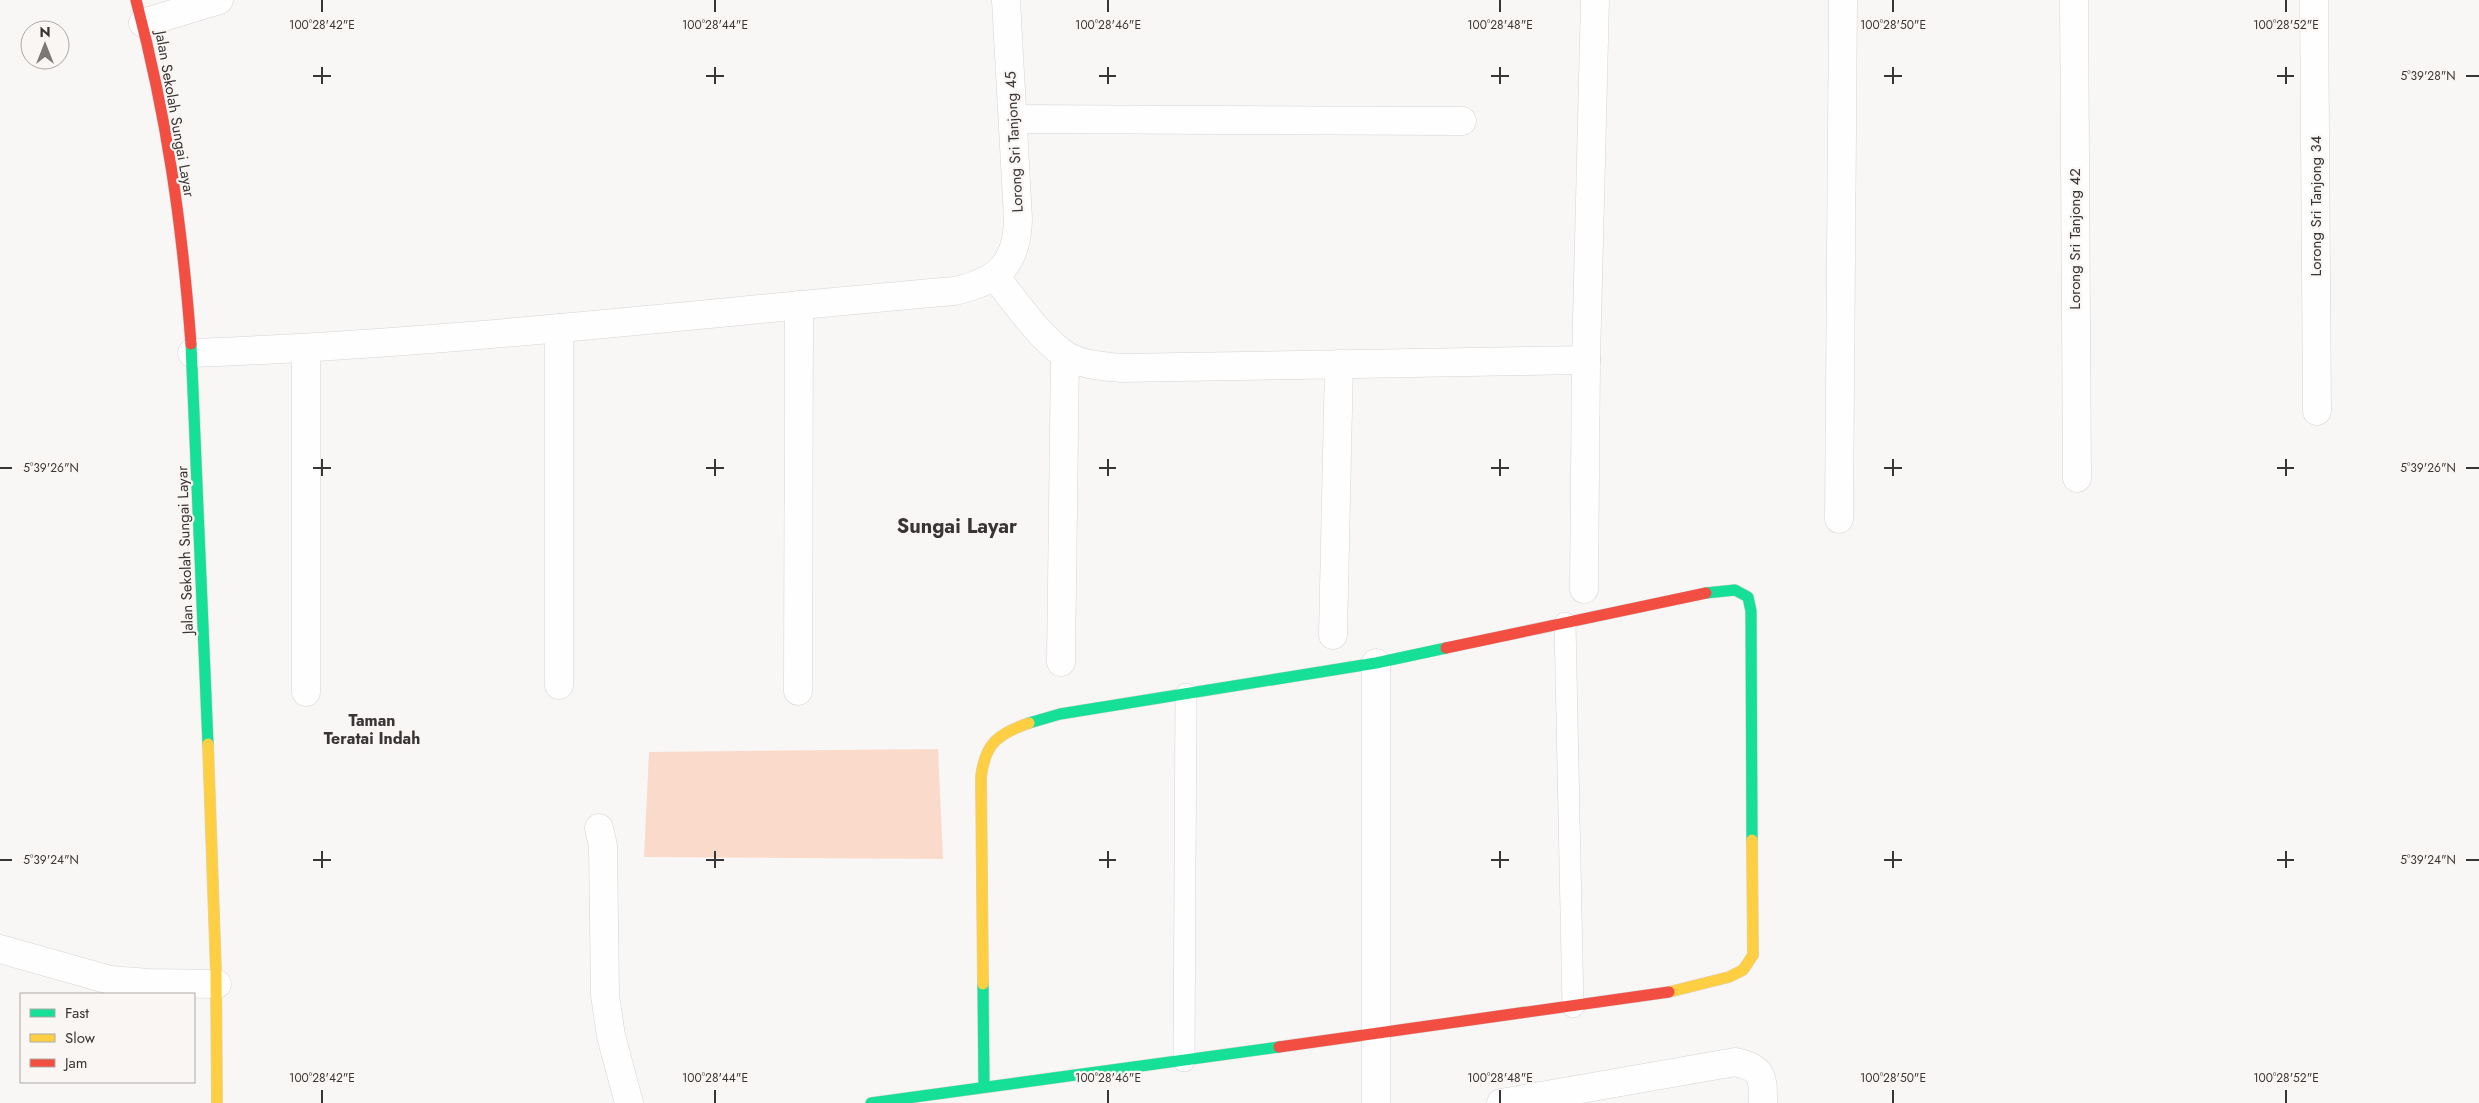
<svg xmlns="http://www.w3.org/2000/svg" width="2479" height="1103" viewBox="0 0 2479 1103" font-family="Jost,sans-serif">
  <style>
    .green { fill: #fadacb }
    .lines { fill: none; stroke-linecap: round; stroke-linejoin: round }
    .lane-casing { stroke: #d6d4d3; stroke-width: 22 }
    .street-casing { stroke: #d6d4d3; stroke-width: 29 }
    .fast-casing { stroke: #d6d4d3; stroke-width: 12 }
    .slow-casing { stroke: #d6d4d3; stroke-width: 12 }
    .jam-casing { stroke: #d6d4d3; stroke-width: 12 }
    .lane { stroke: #fefefe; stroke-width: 21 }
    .street { stroke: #fefefe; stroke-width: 28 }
    .fast { stroke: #16e098; stroke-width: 11 }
    .slow { stroke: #ffcf43; stroke-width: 11 }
    .jam { stroke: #f24e42; stroke-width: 11 }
    .ticks { fill: none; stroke: #373535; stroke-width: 2 }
    .labels { text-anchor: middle; stroke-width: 4.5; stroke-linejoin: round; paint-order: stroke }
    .street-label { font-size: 15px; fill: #373535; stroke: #faf6f4 }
    .neighbourhood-label { font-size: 16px; font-weight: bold; fill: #373535; stroke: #faf6f4 }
    .district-label { font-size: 20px; font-weight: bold; fill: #373535; stroke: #faf6f4 }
    .ticks-label { font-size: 12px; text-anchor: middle; fill: #373535; stroke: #faf6f4; stroke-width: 4.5; stroke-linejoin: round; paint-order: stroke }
  </style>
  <rect width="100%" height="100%" fill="#f9f7f5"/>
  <!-- green -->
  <path class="green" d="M 938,749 L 943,859 L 644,857 L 649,752 Z"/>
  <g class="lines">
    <defs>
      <g id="lane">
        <path d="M 1565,623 L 1573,1007"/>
        <path d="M 1184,1061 L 1186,694"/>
      </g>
      <g id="street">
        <path d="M 2074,0 L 2077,478"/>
        <path d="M 2314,0 L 2317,411"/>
        <path d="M 143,23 L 219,0"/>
        <path d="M 1013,119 L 1462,121"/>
        <path d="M 995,276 C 1014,300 1039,337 1064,354 C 1080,365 1102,366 1121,368 L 1586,360"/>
        <path d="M 559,328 L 559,685"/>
        <path d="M 192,353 C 447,344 700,313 954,291 C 997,282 1017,265 1018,219 L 1006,0"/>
        <path d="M 1839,519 L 1843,0"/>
        <path d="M 1584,589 L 1586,360 L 1595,0"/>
        <path d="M 1333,635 L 1339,364"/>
        <path d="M 1061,662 L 1065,355"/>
        <path d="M 1376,663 L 1376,1103"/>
        <path d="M 798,691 L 799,305"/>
        <path d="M 306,692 L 306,349"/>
        <path d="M 599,828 L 603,846 L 605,995 L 611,1036 L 629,1103"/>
        <path d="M 0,949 L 110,980 L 149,983 L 217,984"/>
        <path d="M 1501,1103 L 1735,1062 C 1763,1068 1763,1076 1763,1103"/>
      </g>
      <g id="fast">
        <path d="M 191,344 L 208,744"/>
        <path d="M 1706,593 L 1735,590 L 1748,597 L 1751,611 L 1752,840"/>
        <path d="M 1029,723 L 1060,714 L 1376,663 L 1446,648"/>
        <path d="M 983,984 L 984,1087"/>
        <path d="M 871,1103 L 1279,1047"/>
      </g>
      <g id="slow">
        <path d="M 208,744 L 216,973 L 217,1103"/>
        <path d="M 983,984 L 981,777 C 985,744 997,734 1029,723"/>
        <path d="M 1669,992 L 1729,977 L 1743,970 L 1753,955 L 1752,840"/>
      </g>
      <g id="jam">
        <path d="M 136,0 C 167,117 182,224 191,344"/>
        <path d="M 1446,648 L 1706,593"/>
        <path d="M 1279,1047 L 1669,992"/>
      </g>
    </defs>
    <!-- lane casing -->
    <use href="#lane" class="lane-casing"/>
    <!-- street casing -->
    <use href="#street" class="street-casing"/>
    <!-- fast casing -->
    <use href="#fast" class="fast-casing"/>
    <!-- slow casing -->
    <use href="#slow" class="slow-casing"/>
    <!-- jam casing -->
    <use href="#jam" class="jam-casing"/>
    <!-- lane -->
    <use href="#lane" class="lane"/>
    <!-- street -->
    <use href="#street" class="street"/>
    <!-- fast -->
    <use href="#fast" class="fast"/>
    <!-- slow -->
    <use href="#slow" class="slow"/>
    <!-- jam -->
    <use href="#jam" class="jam"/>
  </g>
  <!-- ticks -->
  <path class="ticks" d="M 322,0 L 322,12M 715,0 L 715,12M 1108,0 L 1108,12M 1500,0 L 1500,12M 1893,0 L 1893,12M 2286,0 L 2286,12M 322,67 L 322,84M 715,67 L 715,84M 1108,67 L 1108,84M 1500,67 L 1500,84M 1893,67 L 1893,84M 2286,67 L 2286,84M 313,76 L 331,76M 706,76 L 724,76M 1099,76 L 1116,76M 1491,76 L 1509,76M 1884,76 L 1902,76M 2277,76 L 2294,76M 2466,76 L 2479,76M 322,459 L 322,476M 715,459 L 715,476M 1108,459 L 1108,476M 1500,459 L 1500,476M 1893,459 L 1893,476M 2286,459 L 2286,476M 0,468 L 12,468M 313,468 L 331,468M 706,468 L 724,468M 1099,468 L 1116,468M 1491,468 L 1509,468M 1884,468 L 1902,468M 2277,468 L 2294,468M 2466,468 L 2479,468M 322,851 L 322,868M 715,851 L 715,868M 1108,851 L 1108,868M 1500,851 L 1500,868M 1893,851 L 1893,868M 2286,851 L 2286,868M 0,860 L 12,860M 313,860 L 331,860M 706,860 L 724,860M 1099,860 L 1116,860M 1491,860 L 1509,860M 1884,860 L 1902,860M 2277,860 L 2294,860M 2466,860 L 2479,860M 322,1090 L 322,1103M 715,1090 L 715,1103M 1108,1090 L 1108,1103M 1500,1090 L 1500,1103M 1893,1090 L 1893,1103M 2286,1090 L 2286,1103"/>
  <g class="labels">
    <!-- street labels -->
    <g class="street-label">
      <text transform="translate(175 114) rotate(80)" y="5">Jalan Sekolah Sungai Layar</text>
      <text transform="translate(1014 142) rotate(-93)" y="5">Lorong Sri Tanjong 45</text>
      <text transform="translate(2316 206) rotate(-90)" y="5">Lorong Sri Tanjong 34</text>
      <text transform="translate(2075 239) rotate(-90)" y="5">Lorong Sri Tanjong 42</text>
      <text transform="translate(185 550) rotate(-92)" y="5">Jalan Sekolah Sungai Layar</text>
    </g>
    <!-- neighbourhood labels -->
    <g class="neighbourhood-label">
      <text x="372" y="726">Taman<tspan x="372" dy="18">Teratai Indah</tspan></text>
    </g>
    <!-- district labels -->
    <g class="district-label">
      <text x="957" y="533">Sungai Layar</text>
    </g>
  </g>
  <g class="ticks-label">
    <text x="322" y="29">100°28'42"E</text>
    <text x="715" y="29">100°28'44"E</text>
    <text x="1108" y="29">100°28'46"E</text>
    <text x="1500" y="29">100°28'48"E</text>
    <text x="1893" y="29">100°28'50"E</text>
    <text x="2286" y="29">100°28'52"E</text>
    <text x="2428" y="80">5°39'28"N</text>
    <text x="51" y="472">5°39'26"N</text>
    <text x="2428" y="472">5°39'26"N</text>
    <text x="51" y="864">5°39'24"N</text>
    <text x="2428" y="864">5°39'24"N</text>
    <text x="322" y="1082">100°28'42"E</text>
    <text x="715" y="1082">100°28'44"E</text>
    <text x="1108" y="1082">100°28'46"E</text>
    <text x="1500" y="1082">100°28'48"E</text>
    <text x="1893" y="1082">100°28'50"E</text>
    <text x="2286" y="1082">100°28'52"E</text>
  </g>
  <!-- legend -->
  <rect x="20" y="993" width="175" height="90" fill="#faf6f4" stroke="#aca9a8"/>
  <rect x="30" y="1009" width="25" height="8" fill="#16e098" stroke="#aca9a8"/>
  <text x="65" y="1018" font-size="15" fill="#373535">Fast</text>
  <rect x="30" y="1034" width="25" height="8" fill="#ffcf43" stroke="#aca9a8"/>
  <text x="65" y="1043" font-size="15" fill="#373535">Slow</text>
  <rect x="30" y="1059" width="25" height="8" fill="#f24e42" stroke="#aca9a8"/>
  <text x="65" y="1068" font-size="15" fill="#373535">Jam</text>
  <!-- north arrow -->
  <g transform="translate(45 45)"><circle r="24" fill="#faf6f4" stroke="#aca9a8"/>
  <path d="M0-4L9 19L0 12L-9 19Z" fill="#7b7978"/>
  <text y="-8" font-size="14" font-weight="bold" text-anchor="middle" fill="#373535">N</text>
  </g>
</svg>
